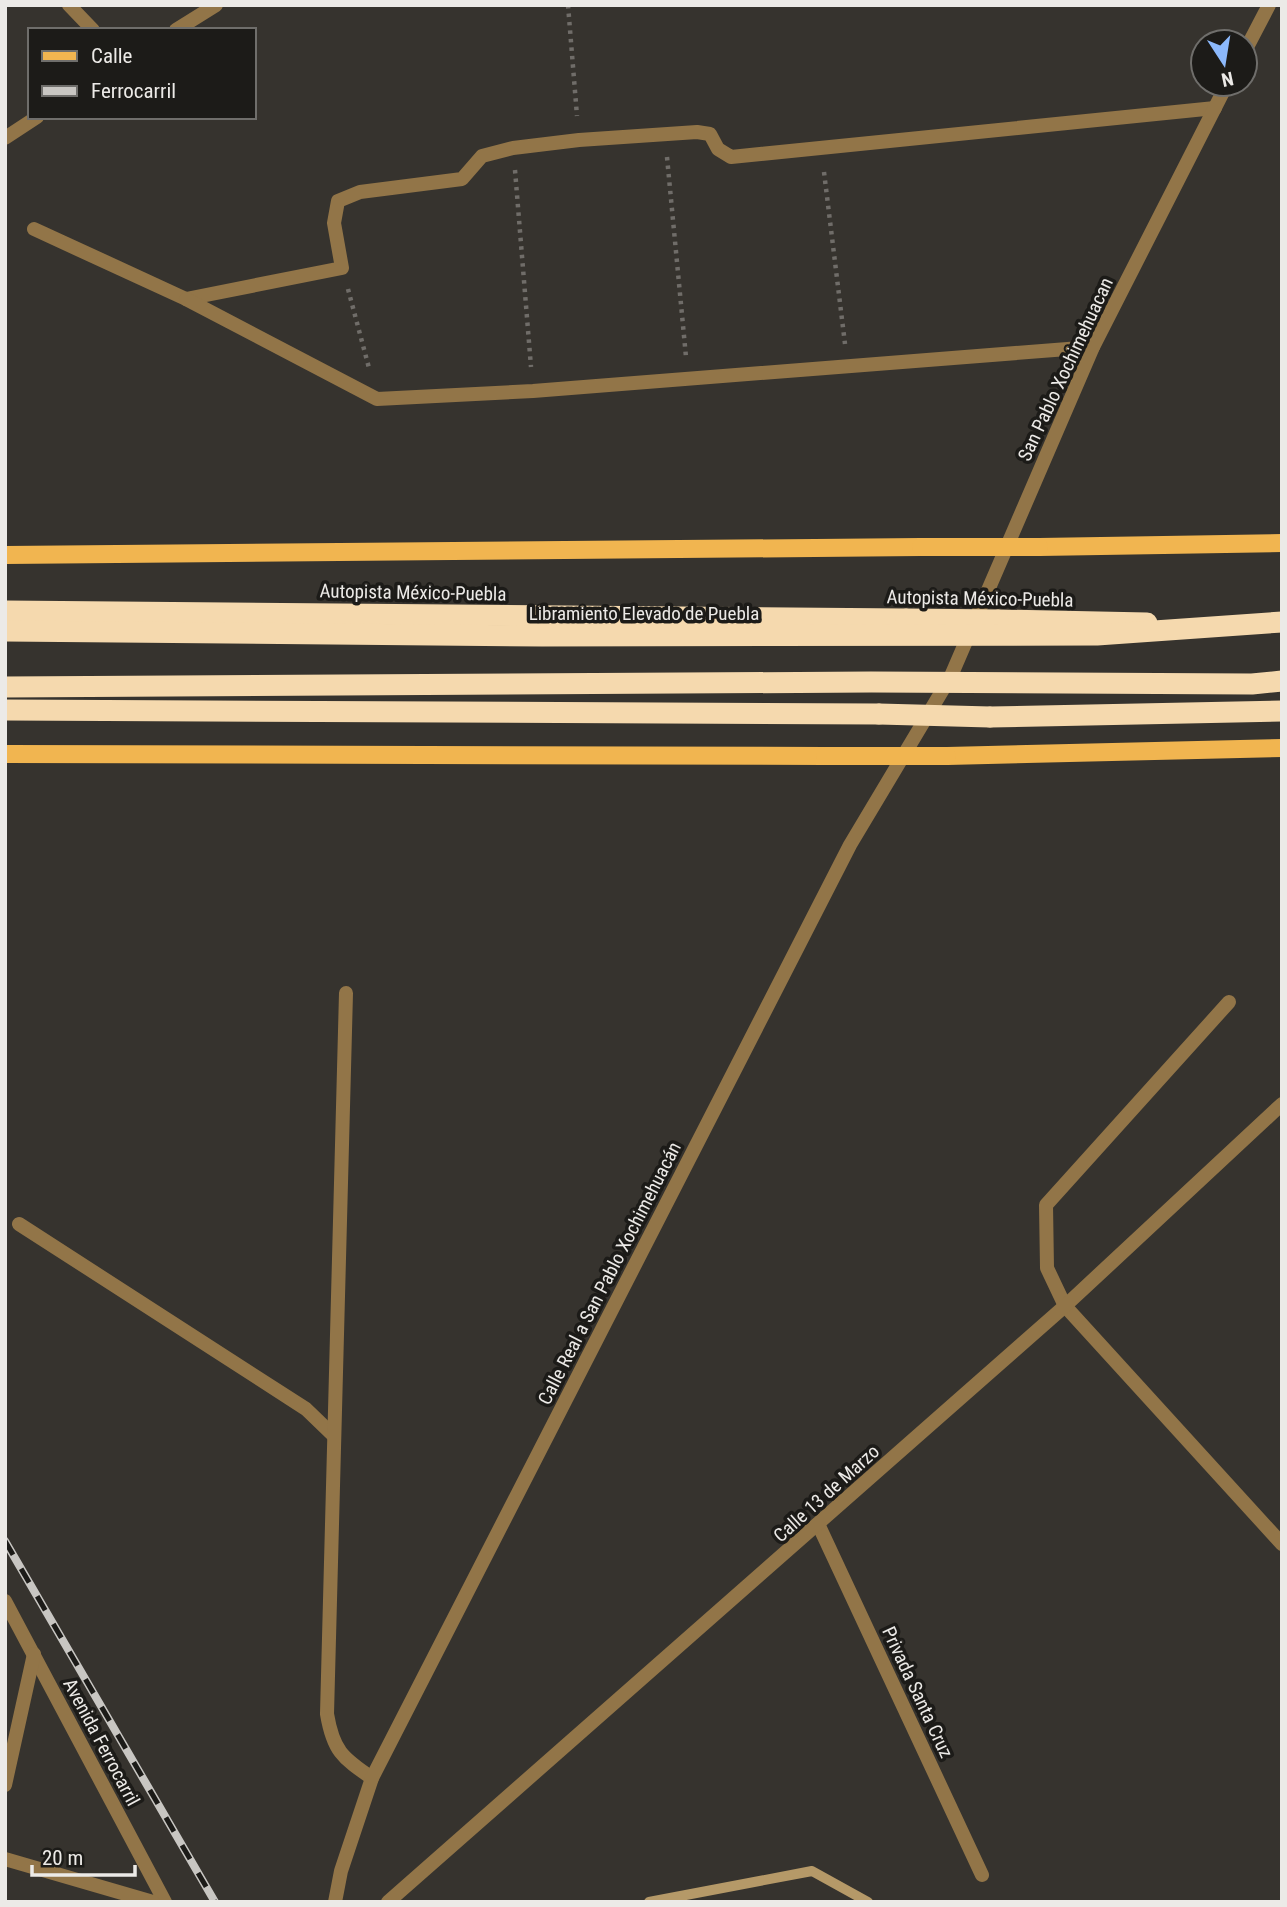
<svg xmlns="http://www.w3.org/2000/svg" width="1287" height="1907" viewBox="0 0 1287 1907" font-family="'Roboto Condensed',sans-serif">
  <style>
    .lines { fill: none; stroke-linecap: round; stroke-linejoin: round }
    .stream { stroke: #b59968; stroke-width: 10 }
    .path { stroke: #706d69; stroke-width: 4.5; stroke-dasharray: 3.5 5; stroke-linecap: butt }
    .service { stroke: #927548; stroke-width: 14 }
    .minor { stroke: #927548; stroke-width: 14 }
    .primary { stroke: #f1b550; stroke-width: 18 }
    .motorway { stroke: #f5d9ae; stroke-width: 21 }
    .rail-casing { stroke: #c8c6c2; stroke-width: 8 }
    .rail { stroke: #1c1b18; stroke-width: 5; stroke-dasharray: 16; stroke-linecap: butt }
    .primary-bridge { stroke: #f1b550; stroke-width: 18 }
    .motorway-bridge { stroke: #f5d9ae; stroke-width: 21 }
    .labels { text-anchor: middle; stroke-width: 7; stroke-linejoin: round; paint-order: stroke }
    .street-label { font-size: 19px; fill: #eceae7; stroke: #1c1b18 }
  </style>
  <rect width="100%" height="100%" fill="#36332e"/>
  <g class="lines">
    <!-- stream -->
    <path class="stream" d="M 649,1902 L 812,1871 L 868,1902"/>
    <!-- path -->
    <g class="path">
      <path d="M 568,5 L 577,116"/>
      <path d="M 667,157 L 686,357"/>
      <path d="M 515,170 L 531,367"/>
      <path d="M 824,172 L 845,344"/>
      <path d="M 348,289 L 369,368"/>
    </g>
    <!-- service -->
    <g class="service">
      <path d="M 69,5 L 93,30"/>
      <path d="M 1229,1002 L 1046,1205 L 1047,1268 L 1065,1306 L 1282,1544"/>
      <path d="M 19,1224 L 306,1409 L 334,1436"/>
    </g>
    <!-- minor -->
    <g class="minor">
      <path d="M 176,30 L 216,5"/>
      <path d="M 1245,51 L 1269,5"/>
      <path d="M 5,138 L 37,117"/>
      <path d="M 34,229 L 186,299 L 342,268 L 334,223 L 338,201 L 360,192 L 462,179 L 482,156 L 513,148 L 579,140 L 697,132 L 710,134 L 718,149 L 731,157 L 1215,108"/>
      <path d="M 186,299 L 377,399 L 533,391 L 1093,347"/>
      <path d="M 346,993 L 327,1714 C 333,1750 342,1758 372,1778"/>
      <path d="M 819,1526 L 982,1875"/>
      <path d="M 5,1601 L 165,1902"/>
      <path d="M 5,1785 L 34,1654"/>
      <path d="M 5,1859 L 153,1902"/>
      <path d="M 335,1902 L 341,1871 L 372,1778 L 850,845 L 951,676 L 1093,347 L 1227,84"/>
      <path d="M 388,1902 L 1065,1306 L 1282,1104"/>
    </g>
    <!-- primary -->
    <g class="primary">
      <path d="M 1039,547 L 1282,543"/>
      <path d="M 5,555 L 921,547"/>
      <path d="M 5,754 L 825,756"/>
      <path d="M 947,756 L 1282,748"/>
    </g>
    <!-- motorway -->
    <g class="motorway">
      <path d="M 5,611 L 906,619"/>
      <path d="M 998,620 L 1147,623"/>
      <path d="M 5,710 L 879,714"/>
      <path d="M 990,717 L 1282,711"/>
    </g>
    <defs>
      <path id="rail" d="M 5,1541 L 215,1902"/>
    </defs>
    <!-- rail casing -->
    <use href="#rail" class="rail-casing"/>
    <!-- rail -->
    <use href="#rail" class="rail"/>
    <!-- primary-bridge -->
    <g class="primary-bridge">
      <path d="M 921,547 L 1039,547"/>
      <path d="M 825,756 L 947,756"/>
    </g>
    <!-- motorway-bridge -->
    <g class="motorway-bridge">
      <path d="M 906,619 L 998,620"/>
      <path d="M 5,631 L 542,636 L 1097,635 L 1282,622"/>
      <path d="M 5,687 L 871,682 L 1252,684 L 1282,681"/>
      <path d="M 879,714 L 990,717"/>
    </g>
  </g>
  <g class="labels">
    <!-- street labels -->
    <g class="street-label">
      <text transform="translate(1065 369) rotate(-65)" y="7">San Pablo Xochimehuacan</text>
      <text transform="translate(413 592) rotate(1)" y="7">Autopista México-Puebla</text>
      <text transform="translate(980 598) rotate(1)" y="7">Autopista México-Puebla</text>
      <text x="644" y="620">Libramiento Elevado de Puebla</text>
      <text transform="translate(609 1273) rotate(-63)" y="7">Calle Real a San Pablo Xochimehuacán</text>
      <text transform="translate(826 1493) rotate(-42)" y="7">Calle 13 de Marzo</text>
      <text transform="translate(918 1692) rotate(65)" y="7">Privada Santa Cruz</text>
      <text transform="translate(102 1742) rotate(62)" y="7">Avenida Ferrocarril</text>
    </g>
  </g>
  <!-- border -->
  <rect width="1287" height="1907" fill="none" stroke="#eceae7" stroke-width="14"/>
  <!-- legend -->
  <rect x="28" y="28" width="228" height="91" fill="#1c1b18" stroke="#6f6e6b" stroke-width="2"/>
  <rect x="42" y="51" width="35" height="10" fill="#f1b550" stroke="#6f6e6b" stroke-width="2"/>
  <text x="91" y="63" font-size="21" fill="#eceae7">Calle</text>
  <rect x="42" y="86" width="35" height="10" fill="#c8c6c2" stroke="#6f6e6b" stroke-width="2"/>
  <text x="91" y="98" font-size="21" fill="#eceae7">Ferrocarril</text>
  <!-- north arrow -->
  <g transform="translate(1224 63) rotate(168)"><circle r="33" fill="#1c1b18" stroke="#6f6e6b" stroke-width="2"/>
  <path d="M0-5L12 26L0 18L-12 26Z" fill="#8cb9fc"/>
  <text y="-10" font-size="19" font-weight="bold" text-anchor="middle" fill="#eceae7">N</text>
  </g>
  <!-- scale -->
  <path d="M32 1865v10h103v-10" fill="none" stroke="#eceae7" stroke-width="3.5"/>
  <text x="42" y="1865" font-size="21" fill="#eceae7" stroke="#1c1b18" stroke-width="5" paint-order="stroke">20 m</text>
</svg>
